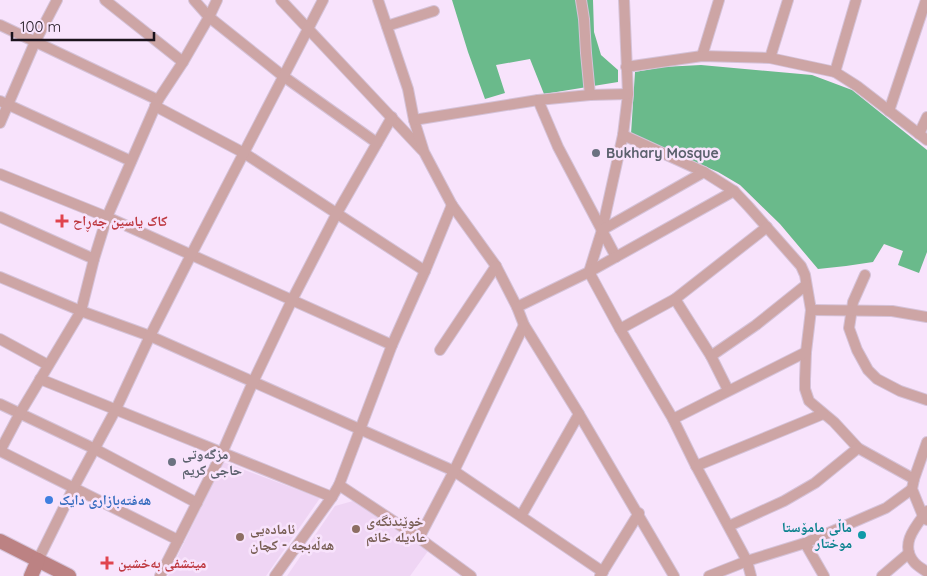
<svg xmlns="http://www.w3.org/2000/svg" width="927" height="576" viewBox="0 0 927 576" font-family="Quicksand,'Noto Naskh Arabic',sans-serif">
  <style>
    .built { fill: #efd5f4 }
    .forest { fill: #6aba8b }
    .lines { fill: none; stroke-linecap: round; stroke-linejoin: round }
    .street-casing { stroke: #d5c2d8; stroke-width: 12 }
    .secondary-casing { stroke: #d5c2d8; stroke-width: 16 }
    .street { stroke: #cda5a5; stroke-width: 10 }
    .secondary { stroke: #bc8283; stroke-width: 14 }
    .worship-dot { fill: #6b7280; stroke: #f8e3fc; stroke-width: 2 }
    .health-dot { fill: #e0444e; stroke: #f8e3fc; stroke-width: 2 }
    .shop-dot { fill: #3f7fe0; stroke: #f8e3fc; stroke-width: 2 }
    .education-dot { fill: #8d6e63; stroke: #f8e3fc; stroke-width: 2 }
    .culture-dot { fill: #0f9aa8; stroke: #f8e3fc; stroke-width: 2 }
    .labels { text-anchor: middle; stroke-width: 5; stroke-linejoin: round; paint-order: stroke }
    .worship-label { font-size: 14px; font-weight: bold; fill: #5b616d; stroke: #f8e3fc; text-anchor: start }
    .health-label { font-size: 14px; font-weight: bold; fill: #be3a42; stroke: #f8e3fc; text-anchor: start }
    .shop-label { font-size: 14px; font-weight: bold; fill: #366cbe; stroke: #f8e3fc; text-anchor: start }
    .education-label { font-size: 14px; font-weight: bold; fill: #785e54; stroke: #f8e3fc; text-anchor: start }
    .culture-label { font-size: 14px; font-weight: bold; fill: #0d838f; stroke: #f8e3fc; text-anchor: end }
  </style>
  <rect width="100%" height="100%" fill="#f8e3fc"/>
  <!-- built -->
  <g class="built">
    <path d="M 223,462 L 320,498 L 266,576 L 168,576 Z"/>
    <path d="M 353,501 L 428,551 L 410,576 L 287,576 L 335,506 Z"/>
  </g>
  <!-- forest -->
  <g class="forest">
    <path d="M 452,0 L 593,0 L 594,32 L 601,55 L 618,70 L 618,82 L 544,94 L 530,59 L 496,65 L 505,93 L 485,99 L 468,52 Z"/>
    <path d="M 701,65 L 812,75 L 852,90 L 927,150 L 927,252 L 919,273 L 898,265 L 903,251 L 884,244 L 873,262 L 846,266 L 818,269 L 780,224 L 740,185 L 718,172 L 631,134 L 635,72 L 663,67 Z"/>
  </g>
  <g class="lines">
    <defs>
      <g id="street">
        <path d="M 105,0 L 183,62"/>
        <path d="M 194,0 L 209,17 L 283,76 L 377,143"/>
        <path d="M 281,0 L 422,150"/>
        <path d="M 378,0 L 408,89 L 414,120 L 424,152 L 452,205 L 496,266 L 517,307 L 524,325 L 579,414 L 674,576"/>
        <path d="M 581,0 L 584,19 L 586,53 L 590,95"/>
        <path d="M 624,0 L 628,94 L 623,135 L 602,230 L 589,272 L 620,329 L 673,419 L 696,466 L 747,561 L 751,576"/>
        <path d="M 0,25 L 158,100"/>
        <path d="M 387,26 L 434,11"/>
        <path d="M 702,56 L 719,0"/>
        <path d="M 770,58 L 788,0"/>
        <path d="M 626,67 L 702,56 L 770,58 L 835,72 L 857,86 L 927,140"/>
        <path d="M 835,72 L 856,0"/>
        <path d="M 538,100 L 558,147 L 616,257"/>
        <path d="M 0,101 L 131,161"/>
        <path d="M 155,106 L 244,153 L 425,271"/>
        <path d="M 889,111 L 926,0"/>
        <path d="M 414,120 L 538,100 L 590,95 L 628,94"/>
        <path d="M 0,123 L 35,42 L 57,0"/>
        <path d="M 919,134 L 927,117"/>
        <path d="M 623,135 L 704,172 L 734,191 L 749,207 L 801,266 L 805,275 L 811,310 L 806,352 L 805,379 L 805,389 L 809,401 L 834,422 L 858,448 L 914,479"/>
        <path d="M 0,174 L 107,217 L 392,345"/>
        <path d="M 0,217 L 94,259"/>
        <path d="M 602,230 L 704,172"/>
        <path d="M 865,275 L 853,302 L 849,328 L 857,350 L 868,370 L 877,379 L 900,391 L 927,400"/>
        <path d="M 0,277 L 81,311 L 150,336 L 454,471 L 603,572"/>
        <path d="M 675,299 L 711,356 L 728,390"/>
        <path d="M 517,307 L 589,272 L 734,191"/>
        <path d="M 811,310 L 892,311 L 927,317"/>
        <path d="M 620,329 L 675,299 L 767,227"/>
        <path d="M 0,339 L 48,365"/>
        <path d="M 440,350 L 496,266"/>
        <path d="M 711,356 L 756,325 L 806,285"/>
        <path d="M 40,379 L 332,497"/>
        <path d="M 0,404 L 95,449 L 197,503"/>
        <path d="M 673,419 L 806,352"/>
        <path d="M 927,442 L 914,479 L 912,489 L 923,516 L 927,520"/>
        <path d="M 0,451 L 20,413 L 81,311 L 94,259 L 107,217 L 158,100 L 183,62 L 209,17 L 217,0"/>
        <path d="M 0,451 L 178,540"/>
        <path d="M 696,466 L 823,414"/>
        <path d="M 339,485 L 419,538 L 471,576"/>
        <path d="M 927,511 C 916,526 899,544 914,562 C 917,566 923,569 927,572"/>
        <path d="M 521,516 L 579,414"/>
        <path d="M 729,526 L 784,501 L 815,483 L 858,448"/>
        <path d="M 419,538 L 454,471 L 524,325"/>
        <path d="M 805,543 L 824,576"/>
        <path d="M 38,560 L 74,487 L 116,409 L 150,336 L 191,255 L 323,0"/>
        <path d="M 160,576 L 222,453 L 253,382 L 292,300 L 337,213 L 392,117"/>
        <path d="M 275,576 L 332,497 L 339,485 L 392,345 L 425,271 L 452,205"/>
        <path d="M 600,576 L 639,513"/>
        <path d="M 709,576 L 747,561 L 805,543 L 886,508 L 912,489"/>
        <path d="M 882,576 L 909,553"/>
      </g>
      <g id="secondary">
        <path d="M 0,541 L 69,576"/>
        <path d="M 31,576 L 38,560"/>
      </g>
    </defs>
    <!-- street casing -->
    <use href="#street" class="street-casing"/>
    <!-- secondary casing -->
    <use href="#secondary" class="secondary-casing"/>
    <!-- street -->
    <use href="#street" class="street"/>
    <!-- secondary -->
    <use href="#secondary" class="secondary"/>
  </g>
  <!-- markers -->
  <g class="worship-dot">
    <circle cx="596" cy="153" r="5"/>
    <circle cx="172" cy="462" r="5"/>
  </g>
  <g class="health-dot">
    <path d="M59.5 213.5h5v5h5v5h-5v5h-5v-5h-5v-5h5z"/>
    <path d="M104.5 555.5h5v5h5v5h-5v5h-5v-5h-5v-5h5z"/>
  </g>
  <circle class="shop-dot" cx="49" cy="500" r="5"/>
  <g class="education-dot">
    <circle cx="356" cy="529" r="5"/>
    <circle cx="240" cy="537" r="5"/>
  </g>
  <circle class="culture-dot" cx="862" cy="535" r="5"/>
  <g class="labels">
    <!-- worship labels -->
    <g class="worship-label">
      <text x="606" y="158">Bukhary Mosque</text>
      <text x="182" y="459">مزگە‌وتی<tspan x="182" dy="16">حاجی كریم</tspan></text>
    </g>
    <!-- health labels -->
    <g class="health-label">
      <text x="73" y="226">کاک یاسین جەڕاح</text>
      <text x="118" y="568">میتشفی بەخشین</text>
    </g>
    <!-- shop labels -->
    <g class="shop-label">
      <text x="59" y="505">هەفتەبازاری دایک</text>
    </g>
    <!-- education labels -->
    <g class="education-label">
      <text x="366" y="526">خوێندنگەی<tspan x="366" dy="16">عادیلە خانم</tspan></text>
      <text x="250" y="534">ئامادەیی<tspan x="250" dy="16">هەڵەبجە - کچان</tspan></text>
    </g>
    <!-- culture labels -->
    <g class="culture-label">
      <text x="852" y="532">ماڵى مامۆستا<tspan x="852" dy="16">موختار</tspan></text>
    </g>
  </g>
  <!-- scale -->
  <path d="M12 32v8h142v-8" fill="none" stroke="#1b131c" stroke-width="2.5"/>
  <text x="20" y="32" font-size="15" fill="#1b131c" stroke="#f8e3fc" stroke-width="4" paint-order="stroke">100 m</text>
</svg>
